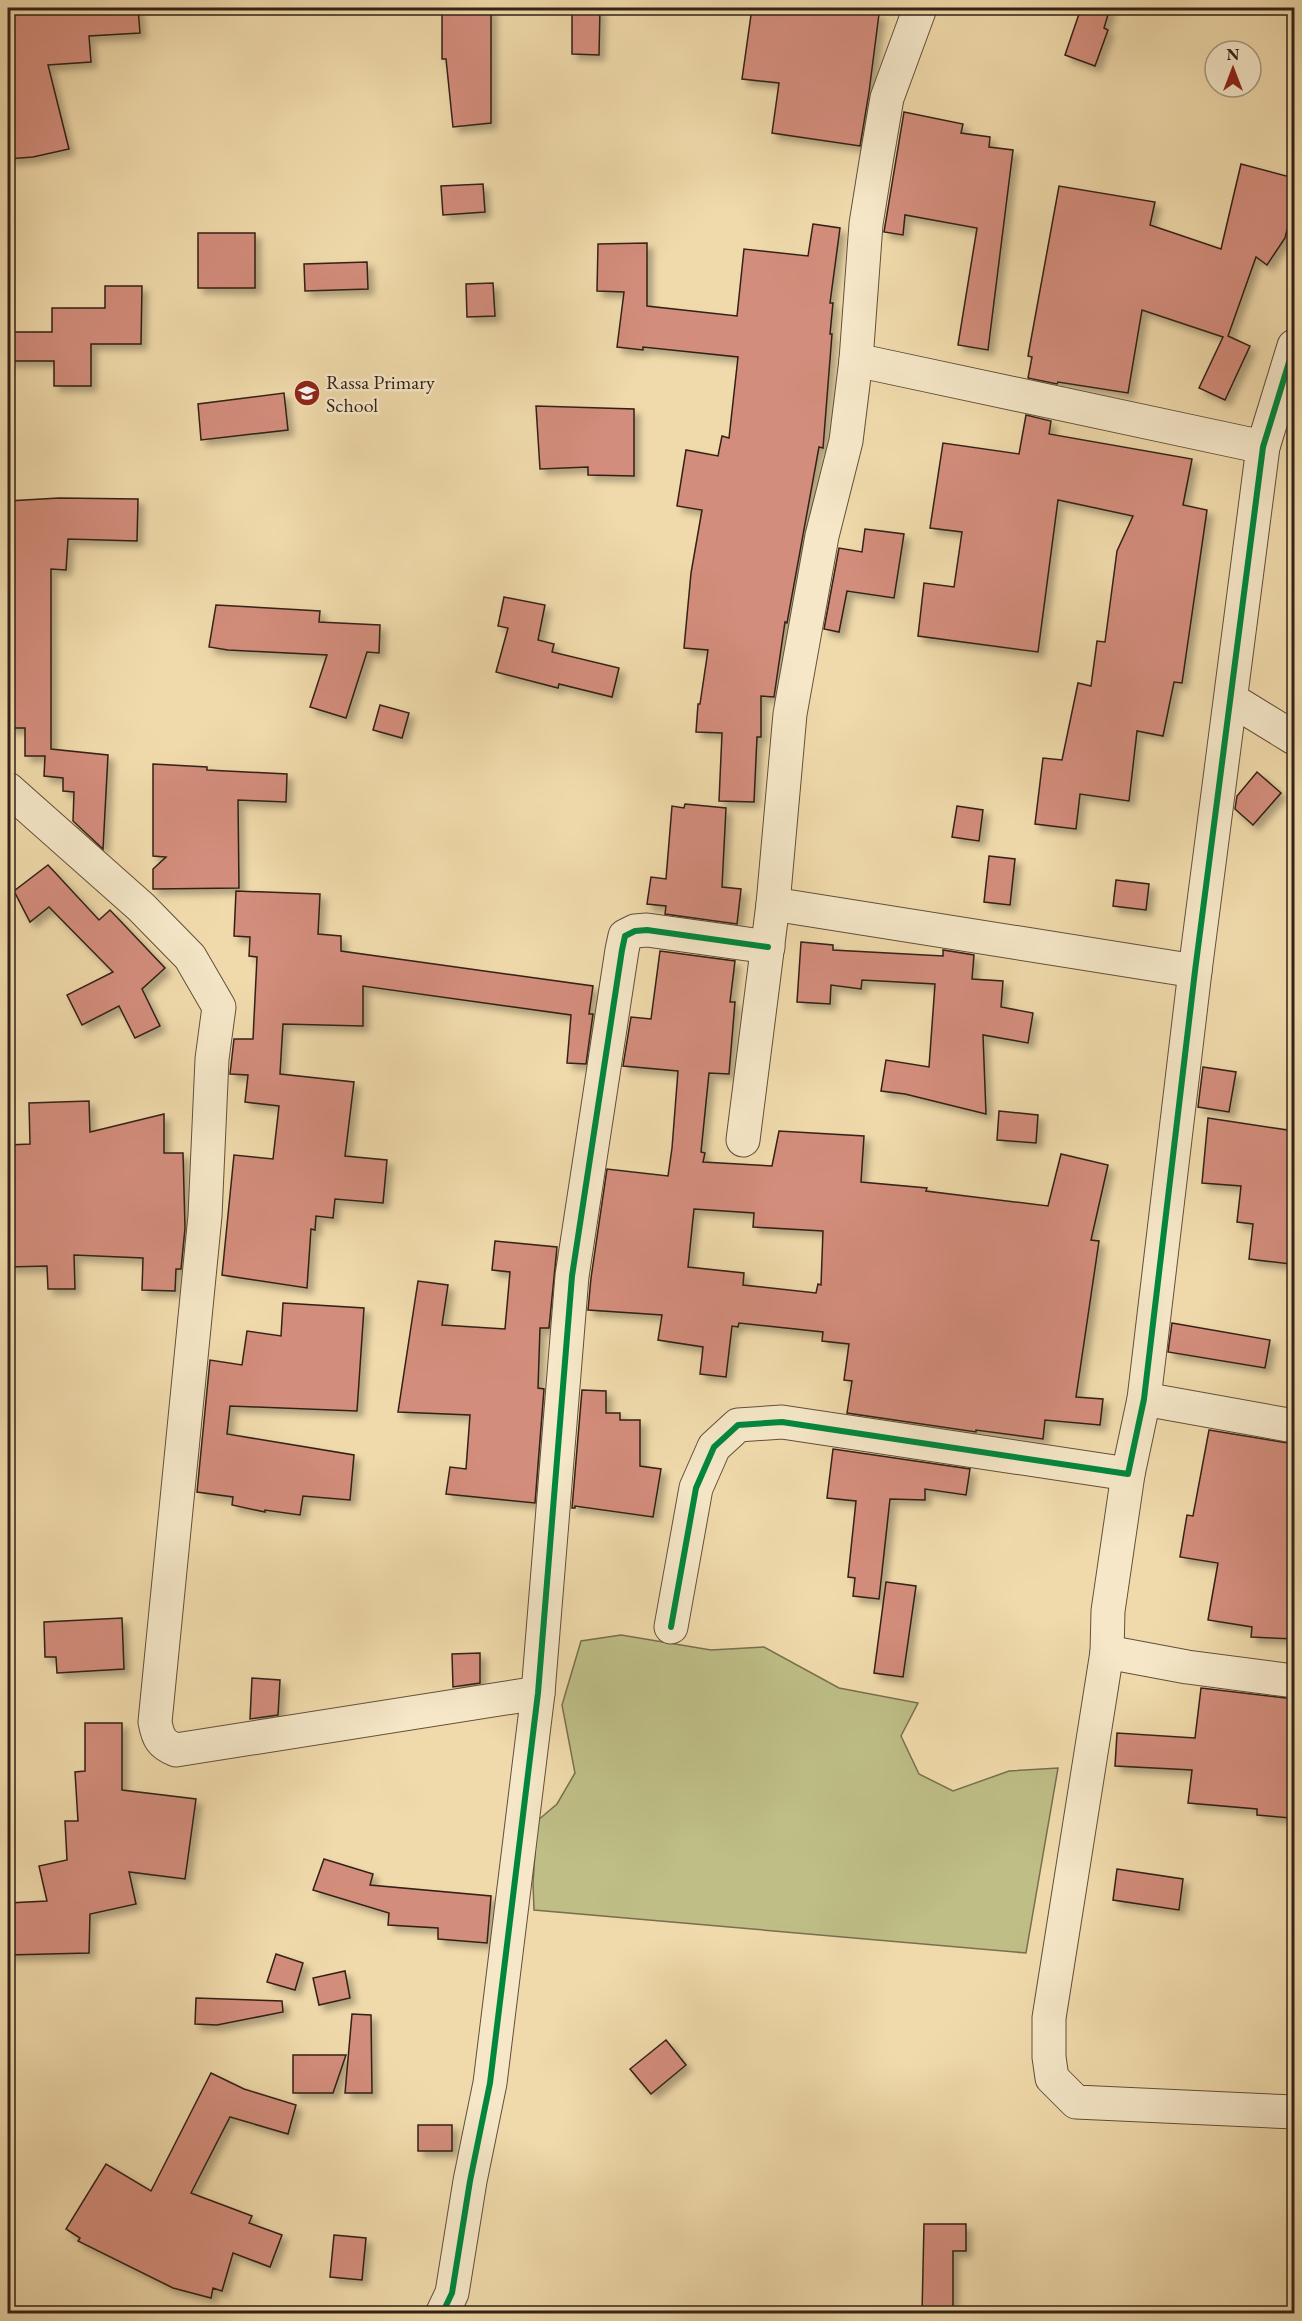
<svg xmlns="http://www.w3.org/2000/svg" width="1302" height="2321" viewBox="0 0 1302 2321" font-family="'EB Garamond',serif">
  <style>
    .green { fill: #bebe86; stroke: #78704e; stroke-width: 1.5 }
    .building { fill: #d38d7c; stroke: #322116; stroke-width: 1.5; fill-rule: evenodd; filter: url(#shadow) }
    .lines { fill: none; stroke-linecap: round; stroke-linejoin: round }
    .minor-casing { stroke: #624f3b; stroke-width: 35 }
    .minor { stroke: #f5e7c8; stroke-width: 33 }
    .cycleway-casing { stroke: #f5e7c8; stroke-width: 10 }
    .cycleway { stroke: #00873e; stroke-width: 6 }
    .labels { text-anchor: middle; stroke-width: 5; stroke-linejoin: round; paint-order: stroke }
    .poi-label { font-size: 20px; fill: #322116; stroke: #f5e7c8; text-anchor: start }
  </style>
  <defs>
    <filter id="shadow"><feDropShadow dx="5.5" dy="5.5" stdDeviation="3" flood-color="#0004"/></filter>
  </defs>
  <rect width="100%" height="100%" fill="#f0daab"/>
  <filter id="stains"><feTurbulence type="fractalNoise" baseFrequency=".00333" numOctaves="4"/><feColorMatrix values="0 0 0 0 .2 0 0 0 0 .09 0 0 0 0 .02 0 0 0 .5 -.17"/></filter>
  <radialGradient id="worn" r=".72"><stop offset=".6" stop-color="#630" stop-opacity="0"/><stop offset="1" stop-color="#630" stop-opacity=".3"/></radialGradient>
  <!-- green -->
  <path class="green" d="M 621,1635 L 711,1650 L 764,1647 L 839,1688 L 918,1703 L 901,1736 L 919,1774 L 953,1791 L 1009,1771 L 1058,1768 L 1026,1953 L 534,1910 L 533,1884 L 537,1821 L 557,1804 L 575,1773 L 562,1705 L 581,1641 Z"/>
  <!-- building -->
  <g class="building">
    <path d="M 8,8 L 138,8 L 140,33 L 89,36 L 91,62 L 48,65 L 69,149 L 33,157 L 8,159 Z"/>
    <path d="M 442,8 L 491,8 L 491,123 L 453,127 L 446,59 L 442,59 Z"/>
    <path d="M 572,8 L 600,8 L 599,55 L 572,54 Z"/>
    <path d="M 752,8 L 832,8 L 879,14 L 869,92 L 860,146 L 772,133 L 779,83 L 742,79 Z"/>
    <path d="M 1081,8 L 1110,8 L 1104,28 L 1108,30 L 1095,66 L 1065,55 Z"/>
    <path d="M 904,112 L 963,124 L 961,133 L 990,137 L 989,147 L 1013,150 L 988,350 L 958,345 L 977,228 L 905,215 L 903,235 L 884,232 Z"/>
    <path d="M 1241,164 L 1294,178 L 1294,202 L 1285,238 L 1267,265 L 1256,257 L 1228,336 L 1250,346 L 1225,400 L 1199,388 L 1223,337 L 1142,310 L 1128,393 L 1058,382 L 1057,384 L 1028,378 L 1032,357 L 1028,356 L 1059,186 L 1155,202 L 1150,225 L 1221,249 Z"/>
    <path d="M 483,184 L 485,212 L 443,215 L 441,186 Z"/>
    <path d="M 813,224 L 840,228 L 830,303 L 833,303 L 830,334 L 832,334 L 823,448 L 819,447 L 787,623 L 785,622 L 774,697 L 761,696 L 761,737 L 757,737 L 754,802 L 719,801 L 722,733 L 696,732 L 698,704 L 700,704 L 708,650 L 684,648 L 691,573 L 702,510 L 677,506 L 686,450 L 718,456 L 722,436 L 729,438 L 738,357 L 643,347 L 643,350 L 617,347 L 624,292 L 597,291 L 598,244 L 647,243 L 647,306 L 737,316 L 744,249 L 808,256 Z"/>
    <rect x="198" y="233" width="57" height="55"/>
    <path d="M 367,262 L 368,289 L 305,291 L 304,264 Z"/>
    <path d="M 493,283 L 495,316 L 467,317 L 466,284 Z"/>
    <path d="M 105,286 L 142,286 L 141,344 L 91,344 L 91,386 L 54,386 L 54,361 L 8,361 L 8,332 L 52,332 L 52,308 L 105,308 Z"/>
    <path d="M 284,393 L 288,430 L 201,440 L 198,404 Z"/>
    <path d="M 536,406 L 634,409 L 634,476 L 588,475 L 588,467 L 540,469 Z"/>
    <path d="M 1026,415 L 1051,421 L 1049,434 L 1192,459 L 1183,505 L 1207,510 L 1182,683 L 1174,682 L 1163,736 L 1137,731 L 1129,801 L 1080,794 L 1076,829 L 1035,824 L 1043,758 L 1062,760 L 1078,683 L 1091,686 L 1097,641 L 1105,642 L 1117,551 L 1133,516 L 1058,500 L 1038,652 L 918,636 L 924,583 L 954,587 L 962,532 L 930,528 L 943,443 L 1019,454 Z"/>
    <path d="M 59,498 L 138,499 L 137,541 L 68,539 L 66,570 L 51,569 L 51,749 L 108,755 L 103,849 L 73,821 L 74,792 L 63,791 L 63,778 L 44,776 L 45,756 L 25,756 L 25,728 L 8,728 L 8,501 Z"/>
    <path d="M 865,529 L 904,534 L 894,598 L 847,591 L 839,632 L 824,629 L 839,548 L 862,552 Z"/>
    <path d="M 504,597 L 545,605 L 538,640 L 554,644 L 552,652 L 619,668 L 612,697 L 559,684 L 558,688 L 496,672 L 508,628 L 498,626 Z"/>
    <path d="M 216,605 L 320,611 L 319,622 L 380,625 L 379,653 L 367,652 L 346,718 L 310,707 L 327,655 L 228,650 L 209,647 Z"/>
    <path d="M 380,705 L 409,713 L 402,738 L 373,730 Z"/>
    <path d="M 153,764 L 207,767 L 207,770 L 287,774 L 286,802 L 238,800 L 239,888 L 153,889 L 153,869 L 166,857 L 153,856 Z"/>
    <path d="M 1257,772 L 1281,793 L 1253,825 L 1235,809 L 1237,796 Z"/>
    <path d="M 685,804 L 726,808 L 722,887 L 741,889 L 737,924 L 665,914 L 666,906 L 647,904 L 651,877 L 666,879 L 672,806 L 684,808 Z"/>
    <path d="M 957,806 L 983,810 L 979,841 L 952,837 Z"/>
    <path d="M 989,856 L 1015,859 L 1010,905 L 984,902 Z"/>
    <path d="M 48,865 L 99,920 L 110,910 L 165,968 L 142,989 L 160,1026 L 135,1038 L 119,1006 L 82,1025 L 67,995 L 113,972 L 49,907 L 30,922 L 14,891 Z"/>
    <path d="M 1116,880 L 1149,884 L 1146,910 L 1113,906 Z"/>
    <path d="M 236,891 L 320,894 L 318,934 L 341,936 L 341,951 L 593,986 L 589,1014 L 593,1014 L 586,1064 L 567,1063 L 571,1015 L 363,986 L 363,1026 L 283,1024 L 280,1074 L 354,1082 L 345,1156 L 387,1160 L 383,1203 L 335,1199 L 333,1218 L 316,1216 L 315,1230 L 311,1229 L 307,1288 L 222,1275 L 234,1155 L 273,1159 L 279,1106 L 245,1102 L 248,1075 L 230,1074 L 234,1039 L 253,1039 L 257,957 L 249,956 L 250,937 L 234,936 Z"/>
    <path d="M 801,942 L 833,945 L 833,950 L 943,956 L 943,950 L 974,955 L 972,979 L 1003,981 L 1001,1007 L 1033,1013 L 1028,1043 L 983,1035 L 986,1114 L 905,1094 L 881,1091 L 886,1060 L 929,1067 L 935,984 L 862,980 L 861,989 L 831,985 L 830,1004 L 797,1002 Z"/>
    <path d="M 660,951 L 735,961 L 730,1002 L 735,1002 L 729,1074 L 709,1073 L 701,1152 L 705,1153 L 703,1162 L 772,1166 L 779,1131 L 864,1136 L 861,1182 L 927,1188 L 926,1191 L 1048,1206 L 1061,1154 L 1108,1165 L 1091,1240 L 1099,1241 L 1076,1397 L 1103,1399 L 1100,1425 L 1045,1420 L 1043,1439 L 976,1430 L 976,1432 L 847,1413 L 852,1381 L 844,1380 L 849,1344 L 822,1341 L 823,1332 L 739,1323 L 738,1327 L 732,1326 L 726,1377 L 700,1374 L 703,1347 L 658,1340 L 662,1315 L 588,1310 L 591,1278 L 607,1169 L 668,1176 L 672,1148 L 678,1071 L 623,1066 L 631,1017 L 651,1019 ZM 694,1209 L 754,1213 L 753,1227 L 823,1231 L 821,1285 L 818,1284 L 816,1293 L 743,1285 L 744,1273 L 688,1267 Z"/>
    <path d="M 1203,1067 L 1236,1072 L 1229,1112 L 1198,1107 Z"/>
    <path d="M 89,1101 L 90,1132 L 164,1114 L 164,1153 L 183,1153 L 185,1228 L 181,1269 L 176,1269 L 175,1291 L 142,1290 L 143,1258 L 74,1255 L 75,1289 L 48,1289 L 47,1266 L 8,1267 L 8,1145 L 30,1144 L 29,1103 Z"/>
    <path d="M 999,1111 L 1038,1115 L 1036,1143 L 997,1140 Z"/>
    <path d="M 1208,1118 L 1294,1131 L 1294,1173 L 1289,1232 L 1293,1233 L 1290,1264 L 1249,1259 L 1253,1224 L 1237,1222 L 1241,1186 L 1202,1183 Z"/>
    <path d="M 495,1241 L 557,1247 L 549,1328 L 540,1328 L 538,1388 L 544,1389 L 535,1503 L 446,1494 L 450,1467 L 466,1469 L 470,1415 L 398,1412 L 418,1281 L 448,1285 L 442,1325 L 505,1329 L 510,1272 L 492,1270 Z"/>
    <path d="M 283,1303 L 364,1308 L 357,1411 L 230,1406 L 227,1434 L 354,1455 L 350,1500 L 303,1496 L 300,1515 L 265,1510 L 265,1512 L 232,1505 L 233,1497 L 197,1492 L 210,1360 L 242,1365 L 247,1331 L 281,1336 Z"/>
    <path d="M 1172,1323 L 1270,1340 L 1265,1368 L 1168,1352 Z"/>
    <path d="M 582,1390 L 606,1391 L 606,1413 L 620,1413 L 620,1420 L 640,1420 L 640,1466 L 661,1469 L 653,1517 L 575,1506 L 575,1508 L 572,1508 Z"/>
    <path d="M 1209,1430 L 1294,1444 L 1294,1639 L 1251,1637 L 1252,1627 L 1208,1620 L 1218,1563 L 1180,1557 L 1187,1515 L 1193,1516 Z"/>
    <path d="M 833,1449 L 970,1469 L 966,1495 L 925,1489 L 925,1500 L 890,1499 L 879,1599 L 853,1596 L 855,1578 L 848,1577 L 856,1501 L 827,1498 Z"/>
    <path d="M 886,1582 L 916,1586 L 903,1677 L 874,1673 Z"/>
    <path d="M 122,1618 L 124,1669 L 57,1673 L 56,1657 L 45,1657 L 44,1622 Z"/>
    <path d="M 480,1653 L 480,1683 L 453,1687 L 452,1654 Z"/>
    <path d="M 252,1678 L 280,1680 L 278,1715 L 250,1719 Z"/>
    <path d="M 1201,1688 L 1294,1699 L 1294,1779 L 1290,1818 L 1257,1815 L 1257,1809 L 1188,1803 L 1192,1770 L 1115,1766 L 1117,1733 L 1195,1738 Z"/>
    <path d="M 85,1723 L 122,1723 L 122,1790 L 196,1799 L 185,1879 L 129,1872 L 136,1904 L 90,1914 L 89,1953 L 8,1955 L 8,1903 L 47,1901 L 39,1866 L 67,1860 L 65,1821 L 78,1821 L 75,1772 L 85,1771 Z"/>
    <path d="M 324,1859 L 373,1874 L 370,1885 L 491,1896 L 487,1943 L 438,1939 L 438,1928 L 388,1925 L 389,1913 L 313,1890 Z"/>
    <path d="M 1117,1869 L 1183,1879 L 1179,1910 L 1113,1900 Z"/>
    <path d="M 276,1954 L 303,1963 L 295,1990 L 267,1982 Z"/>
    <path d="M 345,1971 L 350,1998 L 319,2005 L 313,1978 Z"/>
    <path d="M 196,1998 L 282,2001 L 283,2012 L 217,2025 L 195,2024 Z"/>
    <path d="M 352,2014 L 371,2015 L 372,2093 L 345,2093 Z"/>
    <path d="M 666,2040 L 686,2065 L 651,2094 L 630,2069 Z"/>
    <path d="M 293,2055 L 346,2055 L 333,2093 L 293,2093 Z"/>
    <path d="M 211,2073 L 244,2089 L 296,2105 L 288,2134 L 230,2117 L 191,2193 L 252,2216 L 249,2223 L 282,2235 L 270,2267 L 233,2253 L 222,2291 L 213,2288 L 211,2298 L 173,2288 L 78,2241 L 80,2238 L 66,2229 L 106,2164 L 151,2191 Z"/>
    <rect x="418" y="2125" width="34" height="26"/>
    <path d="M 924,2224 L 966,2224 L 966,2251 L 953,2251 L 953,2313 L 922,2313 Z"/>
    <path d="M 334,2235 L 366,2238 L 362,2280 L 330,2277 Z"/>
  </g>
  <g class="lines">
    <defs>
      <g id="minor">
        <path d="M 920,8 L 887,98 L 876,162 L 866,224 L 856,360 L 1263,447"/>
        <path d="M 1232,700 L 1294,738"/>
        <path d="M 8,789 L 141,907 L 190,957 L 219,1007 L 212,1059 L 205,1216 L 155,1722 C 158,1738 161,1744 176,1750 L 538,1693"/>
        <path d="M 773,904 L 1195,971"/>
        <path d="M 743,1140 L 773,904 L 790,714 L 822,536 L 846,441 L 856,360"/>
        <path d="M 1144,1399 L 1294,1426"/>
        <path d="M 1128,1474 L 1108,1611 L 1107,1652 L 1187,1667 L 1294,1681"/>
        <path d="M 671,1627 L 696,1488 L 714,1447 L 738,1425 L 782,1422 L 1128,1474 L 1144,1399 L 1195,971 L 1263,447 L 1294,346"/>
        <path d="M 1107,1652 L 1049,2018 L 1049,2057 L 1052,2078 L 1076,2102 L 1294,2112"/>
        <path d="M 442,2314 L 452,2293 L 470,2181 L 490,2083 L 538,1693 L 572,1276 L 622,950 L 625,936 L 635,931 L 647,930 L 768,947"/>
      </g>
    </defs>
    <!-- minor casing -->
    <use href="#minor" class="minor-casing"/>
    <!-- minor -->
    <use href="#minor" class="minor"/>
    <defs>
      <g id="cycleway">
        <path d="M 671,1627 L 696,1488 L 714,1447 L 738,1425 L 782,1422 L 1128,1474 L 1144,1399 L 1195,971 L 1263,447 L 1294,346"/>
        <path d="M 442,2314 L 452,2293 L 470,2181 L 490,2083 L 538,1693 L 572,1276 L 622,950 L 625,936 L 635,931 L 647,930 L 768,947"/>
      </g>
    </defs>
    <!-- cycleway casing -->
    <use href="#cycleway" class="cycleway-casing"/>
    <!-- cycleway -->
    <use href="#cycleway" class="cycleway"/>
  </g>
  <!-- icons -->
  <defs>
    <symbol id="school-disc" viewBox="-11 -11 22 22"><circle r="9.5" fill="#8f2418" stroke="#f5e7c8"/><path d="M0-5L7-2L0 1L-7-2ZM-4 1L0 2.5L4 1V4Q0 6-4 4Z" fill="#fff"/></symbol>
  </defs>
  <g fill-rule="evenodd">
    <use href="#school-disc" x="292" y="378" width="30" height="30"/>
  </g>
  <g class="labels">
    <!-- poi labels -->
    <g class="poi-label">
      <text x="326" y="389">Rassa Primary<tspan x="326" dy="23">School</tspan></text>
    </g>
  </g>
  <!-- margin -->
  <rect width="1302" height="2321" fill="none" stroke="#f0daab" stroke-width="30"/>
  <rect x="9" y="9" width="1284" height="2303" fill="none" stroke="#322116" stroke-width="3"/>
  <rect x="15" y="15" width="1272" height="2291" fill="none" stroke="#322116" stroke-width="1.5"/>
  <!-- north arrow -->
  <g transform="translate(1233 69)"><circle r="28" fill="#f5e7c8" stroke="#a79881" stroke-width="1.5"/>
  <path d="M0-4.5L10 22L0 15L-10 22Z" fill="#8f2418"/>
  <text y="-9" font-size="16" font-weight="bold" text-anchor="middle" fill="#322116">N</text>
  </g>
  <rect width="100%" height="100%" filter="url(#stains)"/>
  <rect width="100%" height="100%" fill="url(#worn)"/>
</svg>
